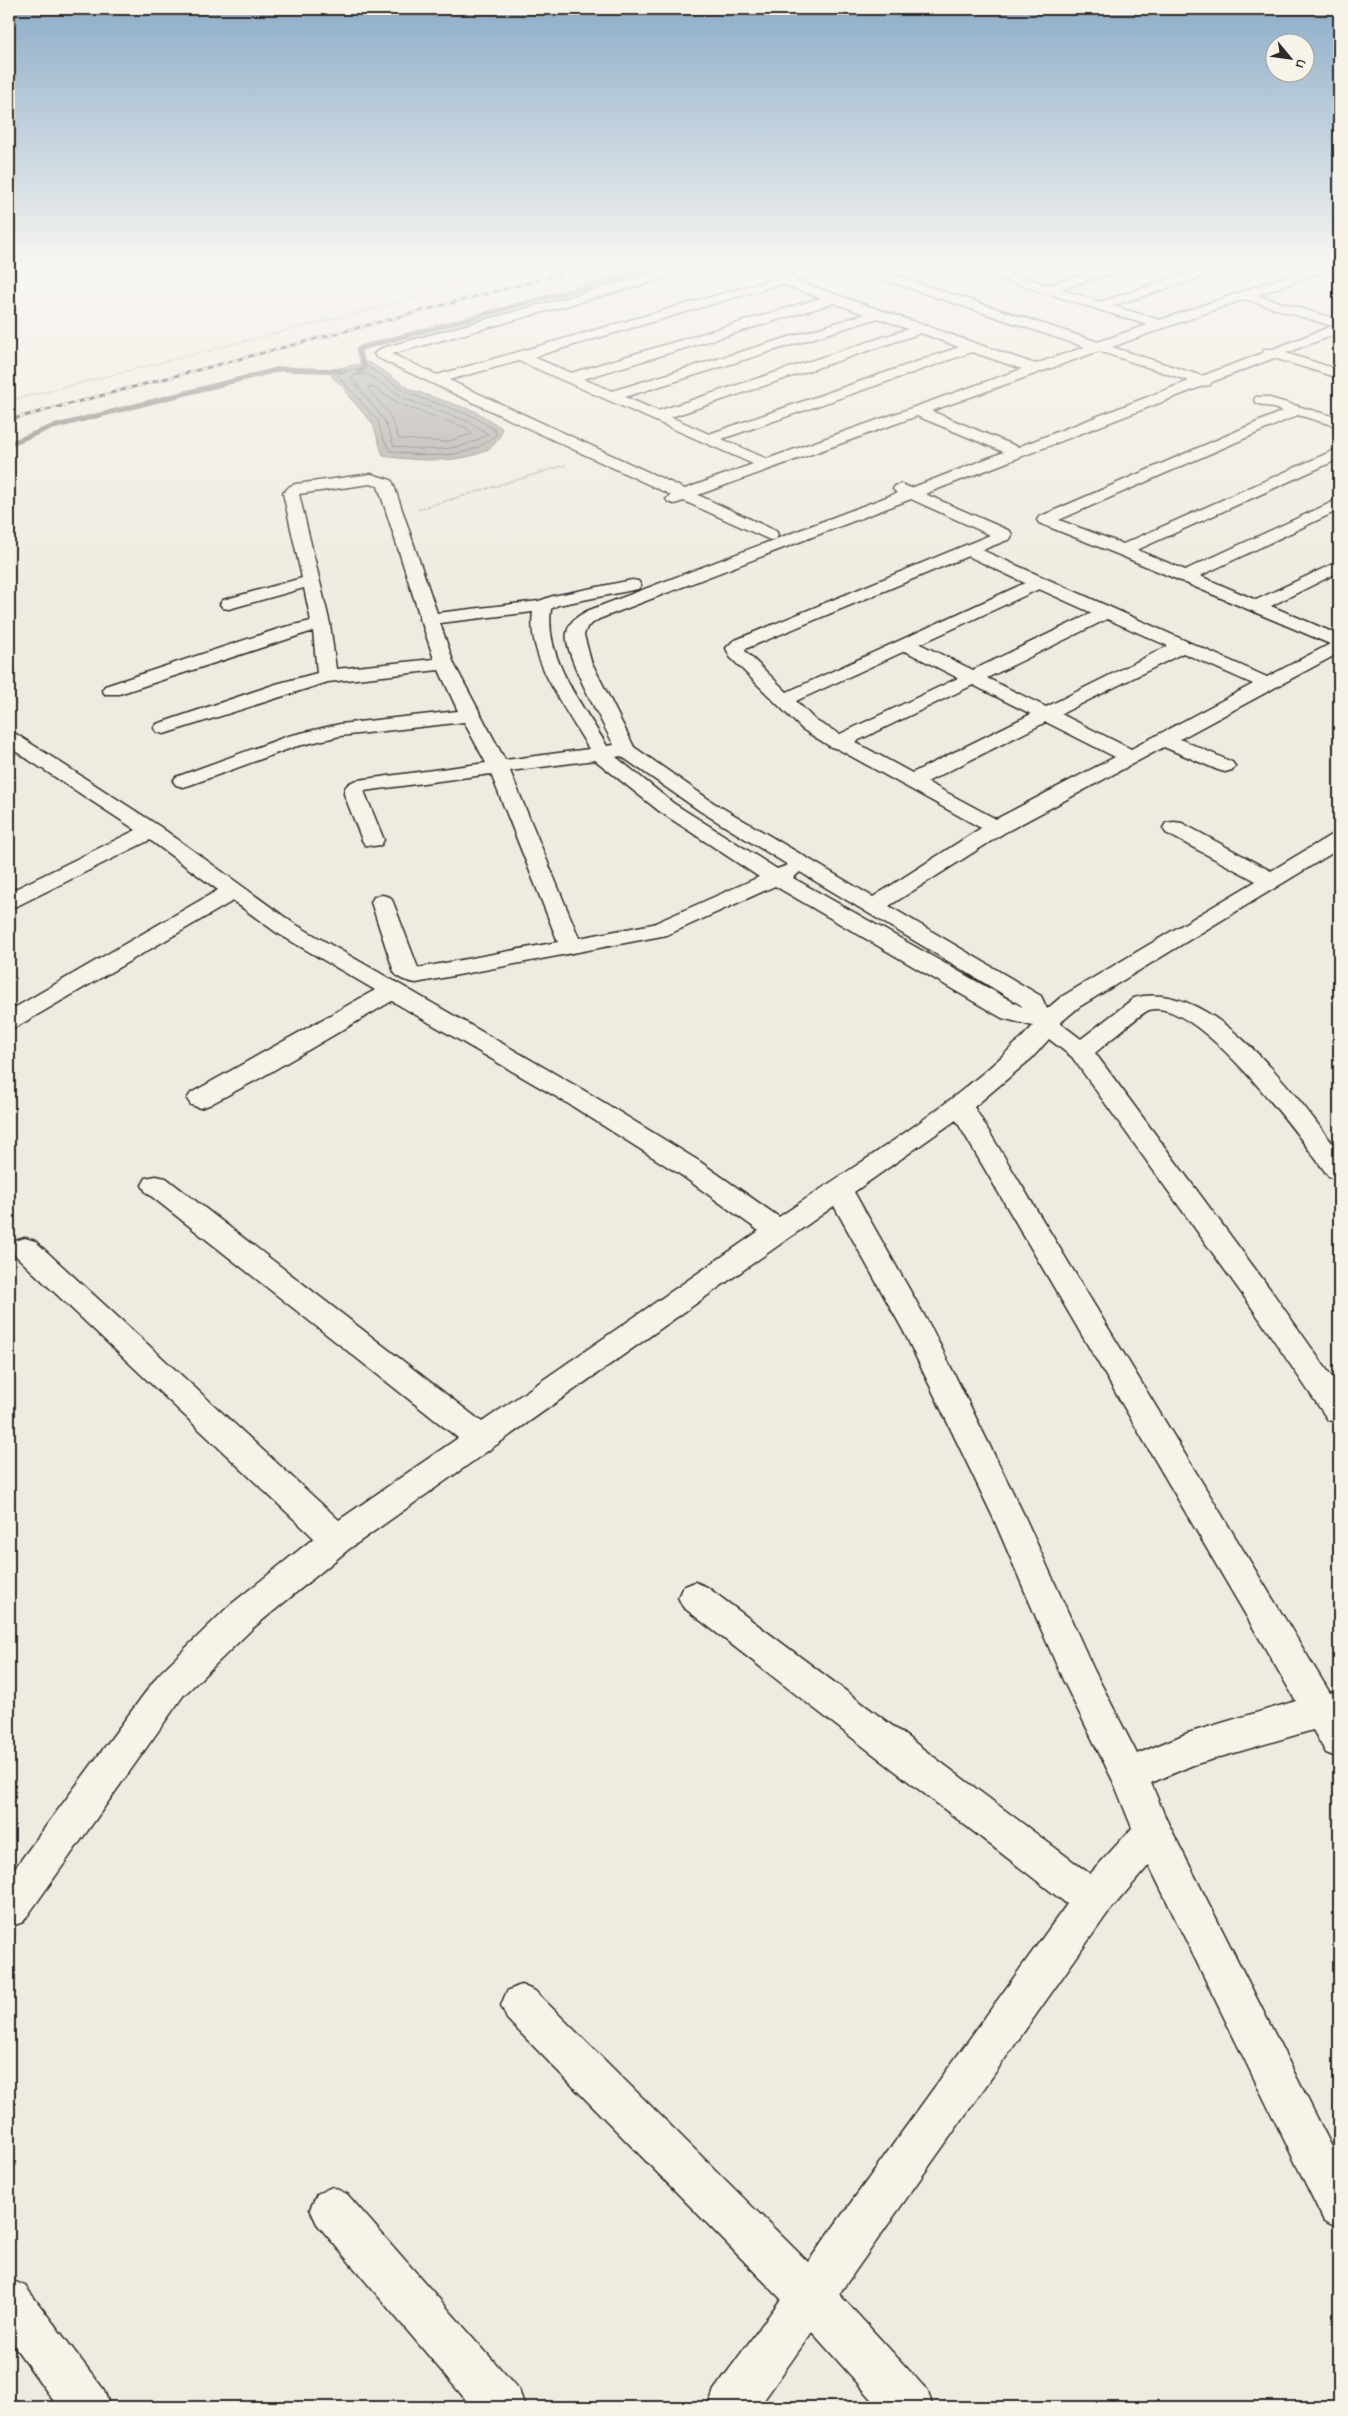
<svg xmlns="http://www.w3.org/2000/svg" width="1348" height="2416" viewBox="0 0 1348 2416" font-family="'Indie Flower',sans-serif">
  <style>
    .water { fill: #a4a29a; stroke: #74726e }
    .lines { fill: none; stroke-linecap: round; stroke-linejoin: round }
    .shore { stroke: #5b5b57; stroke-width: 1 }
    .stream { stroke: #74726e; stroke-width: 5 }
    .minor-casing { stroke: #2b2b2b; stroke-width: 3 }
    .path { stroke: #2b2b2b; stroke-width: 2; stroke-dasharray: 0.5 2; stroke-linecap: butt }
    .minor { fill: #f7f3e8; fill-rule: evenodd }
    .rail-casing { stroke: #2b2b2b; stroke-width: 3 }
    .rail { stroke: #f7f3e8; stroke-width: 2; stroke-dasharray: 5.5; stroke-linecap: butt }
  </style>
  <rect width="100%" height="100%" fill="#efebe0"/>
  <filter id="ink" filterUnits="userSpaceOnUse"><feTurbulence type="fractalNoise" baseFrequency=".02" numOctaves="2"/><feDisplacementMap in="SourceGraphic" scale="10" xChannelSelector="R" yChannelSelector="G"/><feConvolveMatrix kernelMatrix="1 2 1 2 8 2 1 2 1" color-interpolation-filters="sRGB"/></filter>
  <g filter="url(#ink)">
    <!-- water -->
    <path class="water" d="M 369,362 L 412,390 L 475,411 L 502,428 C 497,470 411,460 383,456 L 373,424 L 349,397 L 344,387 L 333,378 L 329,370 Z"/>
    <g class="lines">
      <!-- shore -->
      <g class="shore">
        <path d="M 368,367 L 410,394 L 473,416 L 495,430 L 496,435 C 467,461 426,457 390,451 L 382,436 L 378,421 L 338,376 L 340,372 Z"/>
        <path d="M 367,374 L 408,400 L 470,422 L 488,434 C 459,453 427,451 394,446 L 384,420 L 352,379 L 353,376 Z"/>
        <path d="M 370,386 L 404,406 L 467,428 L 472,434 L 446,442 L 399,439 L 389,414 L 369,390 Z"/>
      </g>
      <!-- stream -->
      <g class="stream">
        <path d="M 359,372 L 365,368 L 358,350 L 364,347 L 663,266"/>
        <path d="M 9,444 L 49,428 L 280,369 L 345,371"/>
      </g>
      <defs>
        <g id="minor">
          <path d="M 682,266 L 701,266 L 699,269 L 392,354 L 437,375 L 819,266 L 837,266 L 835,269 L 794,280 L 1035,364 L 1085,347 L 852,269 L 850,266 L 867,266 L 1098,342 L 1147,325 L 992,276 L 990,273 C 999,265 1013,266 1025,266 L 1023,269 L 1009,273 L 1048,285 L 1109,266 L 1127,266 L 1125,269 L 1061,289 L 1100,302 L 1210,266 L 1227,266 L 1225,269 L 1113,306 L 1160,320 L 1316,266 L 1333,266 L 1331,269 L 1257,295 L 1339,320 L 1339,333 L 1286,353 L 1339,370 L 1339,378 L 1274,358 L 1212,382 L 1210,385 L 1203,386 L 925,494 L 1010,531 L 1012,535 L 1010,539 L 982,550 L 1267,677 L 1330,644 L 1117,554 L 1039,523 L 1037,520 L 1039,517 L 1283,411 L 1256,403 L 1254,400 L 1256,397 L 1266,397 L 1339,418 L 1339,427 L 1298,415 L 1059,520 L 1123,544 L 1339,448 L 1339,459 L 1137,550 L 1185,570 L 1339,499 L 1339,510 L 1200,576 L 1256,600 L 1339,561 L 1339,572 L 1271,606 L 1339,635 L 1339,653 L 1180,739 L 1232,762 L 1235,766 L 1232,770 L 1225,772 L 1218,770 L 1164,747 L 1004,833 L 889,906 L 1041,996 L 1047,1009 L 1061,997 L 1256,881 L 1166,833 L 1163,828 L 1166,823 L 1174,822 L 1182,823 L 1271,871 L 1331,835 L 1339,834 L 1339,849 L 1079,1007 L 1060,1023 L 1081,1039 L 1134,998 C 1213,977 1297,1097 1339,1152 L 1339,1179 L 1329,1177 C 1303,1141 1198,996 1149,1010 C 1141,1013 1105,1045 1095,1053 L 1270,1289 L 1339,1387 L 1339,1423 L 1328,1420 L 1250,1305 L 1072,1057 L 1049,1039 L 1032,1058 L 974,1107 L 1330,1693 L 1339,1691 L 1339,1758 L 1326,1753 L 1313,1730 L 1193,1765 L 1151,1783 L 1167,1821 L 1339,2161 L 1339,2228 L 1324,2221 L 1149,1865 L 1107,1914 L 839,2294 L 927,2390 L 933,2407 L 879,2407 L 812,2332 L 759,2407 L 708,2407 L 714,2390 L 781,2299 L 507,2019 L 501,2005 L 507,1991 L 521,1985 L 535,1991 L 808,2262 L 1067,1904 L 683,1607 L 678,1597 L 683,1587 L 695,1582 L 707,1587 L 1090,1874 L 1132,1828 L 1114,1783 L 1063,1680 L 992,1515 L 904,1332 L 834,1206 L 349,1549 L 253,1628 L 183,1696 L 23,1922 L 9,1927 L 9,1876 L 159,1674 L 229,1606 L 314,1538 L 15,1255 L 11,1248 L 15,1241 L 25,1238 L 35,1241 L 339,1520 L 458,1438 L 146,1192 L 142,1185 L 146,1178 L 156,1176 L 166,1178 L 482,1422 L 759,1231 L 681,1175 L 572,1106 L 392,1001 L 262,1077 L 209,1105 L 200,1108 L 191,1105 L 187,1099 L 191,1093 L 375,990 L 277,933 L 233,901 L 18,1026 L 9,1029 L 9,1011 L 218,890 L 150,840 L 17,906 L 9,908 L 9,892 L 136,830 L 9,747 L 9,732 L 16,734 L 159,826 L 293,923 L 590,1094 L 699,1161 L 779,1217 C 866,1158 960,1103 1033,1026 L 1002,1018 L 775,886 L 667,935 L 416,983 C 407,981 399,980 394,972 L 371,902 L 374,897 L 382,895 L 390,897 L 393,902 L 418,968 L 558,942 L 491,774 L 364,791 L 384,840 L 381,845 L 373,846 L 365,845 L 362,840 L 344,794 C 344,785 350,782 358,780 L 486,763 L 464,722 L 340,736 L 294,747 L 190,785 L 183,787 L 176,785 L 173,781 L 176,777 L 288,736 L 340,724 L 458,711 L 439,670 L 328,682 L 164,734 L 157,732 L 154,728 L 157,724 L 276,684 L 317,673 L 313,631 L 119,694 L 105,694 L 102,690 L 105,686 L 281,628 L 311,621 L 304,588 L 229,609 L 223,608 L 220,604 L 223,600 L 302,578 L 283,493 L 290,486 L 296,484 L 371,474 L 391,480 L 393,483 L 437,613 L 539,601 L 553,596 L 632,580 L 638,581 L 641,585 L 638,589 L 558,605 L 551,609 C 544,659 583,705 607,746 L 614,745 C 604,725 562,651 567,633 C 569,621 577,617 587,611 L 897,493 L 893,489 L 895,486 L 901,484 L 911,488 L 1004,452 L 917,416 L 698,495 L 776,531 L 778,535 L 776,539 L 770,540 L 684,501 L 674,504 L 668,502 L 666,499 L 671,495 L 376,357 L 374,354 L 382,348 ZM 781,284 L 821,298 L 571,373 L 533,357 ZM 1244,299 L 1332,326 L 1273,349 L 1264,349 L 1263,353 L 1202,376 L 1112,347 ZM 834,303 L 865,314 L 612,391 L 583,379 ZM 878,318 L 908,329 L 658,411 L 625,397 ZM 921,333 L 959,347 L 709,434 L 671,417 ZM 1099,351 L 1189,381 L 1018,447 L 931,411 ZM 972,352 L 1022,369 L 767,459 L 722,439 ZM 519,361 L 753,464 L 685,489 L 449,380 ZM 370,484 L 378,486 L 420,617 L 419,619 L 422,623 L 434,659 L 336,669 L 330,624 L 299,494 ZM 911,499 L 990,535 L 733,641 L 726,648 L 730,657 L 802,729 L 831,747 L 838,749 L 981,828 L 873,897 L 714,803 L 634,747 L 591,661 L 584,635 L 587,627 L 599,619 ZM 968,556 L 1025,583 L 787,692 L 745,651 L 745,649 ZM 1039,589 L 1092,613 L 973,670 L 920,644 ZM 533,612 C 526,658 567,710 589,749 L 505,760 L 454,664 L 440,623 ZM 1107,619 L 1168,646 L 1046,707 L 987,678 ZM 905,651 L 958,678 L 840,734 L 816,721 L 796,701 ZM 1183,653 L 1253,684 L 1131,749 L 1061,714 ZM 973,685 L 1031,714 L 912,773 L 855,742 ZM 1046,722 L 1115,757 L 996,819 L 927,782 ZM 621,756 L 700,811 L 788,865 L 777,869 L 673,803 L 616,757 ZM 595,760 L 659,811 L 759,877 L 653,924 L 579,938 L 510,771 ZM 800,872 L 1021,1005 L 1022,1007 L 793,878 ZM 956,1120 L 1296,1701 L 1188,1733 L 1137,1754 L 1094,1670 L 1024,1515 L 933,1331 L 854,1192 Z"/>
          <path d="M 332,2187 L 347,2194 L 519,2390 L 525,2407 L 472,2407 L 317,2224 L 310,2209 L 317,2194 Z"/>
          <path d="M 9,2279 L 25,2286 L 104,2390 L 110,2407 L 58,2407 L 9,2339 Z"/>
        </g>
      </defs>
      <!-- minor casing -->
      <use href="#minor" class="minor-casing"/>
      <!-- path -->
      <g class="path">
        <path d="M 9,401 L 542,266"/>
        <path d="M 419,509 L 566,465"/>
      </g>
      <!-- minor -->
      <use href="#minor" class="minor"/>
      <defs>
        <path id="rail" d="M 9,420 L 591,266"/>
      </defs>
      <!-- rail casing -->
      <use href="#rail" class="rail-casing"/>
      <!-- rail -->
      <use href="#rail" class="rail"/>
    </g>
  </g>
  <!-- sky -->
  <linearGradient id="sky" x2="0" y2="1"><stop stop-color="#8dadc9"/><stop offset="0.44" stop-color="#f8f6f1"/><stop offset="1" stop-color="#f8f6f1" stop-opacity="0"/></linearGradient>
  <rect width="1348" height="604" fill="url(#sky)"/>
  <!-- margin -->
  <rect width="1348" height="2416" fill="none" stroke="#f7f3e8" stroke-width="30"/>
  <rect x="15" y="15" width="1318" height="2386" fill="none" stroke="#2b2b2b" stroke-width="2" filter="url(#ink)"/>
  <!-- north arrow -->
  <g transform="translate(1290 58) rotate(119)"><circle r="24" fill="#f7f3e8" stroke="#a5a39c"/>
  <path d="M0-4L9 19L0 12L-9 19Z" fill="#2b2b2b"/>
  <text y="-8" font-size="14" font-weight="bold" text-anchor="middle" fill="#2b2b2b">U</text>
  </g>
</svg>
